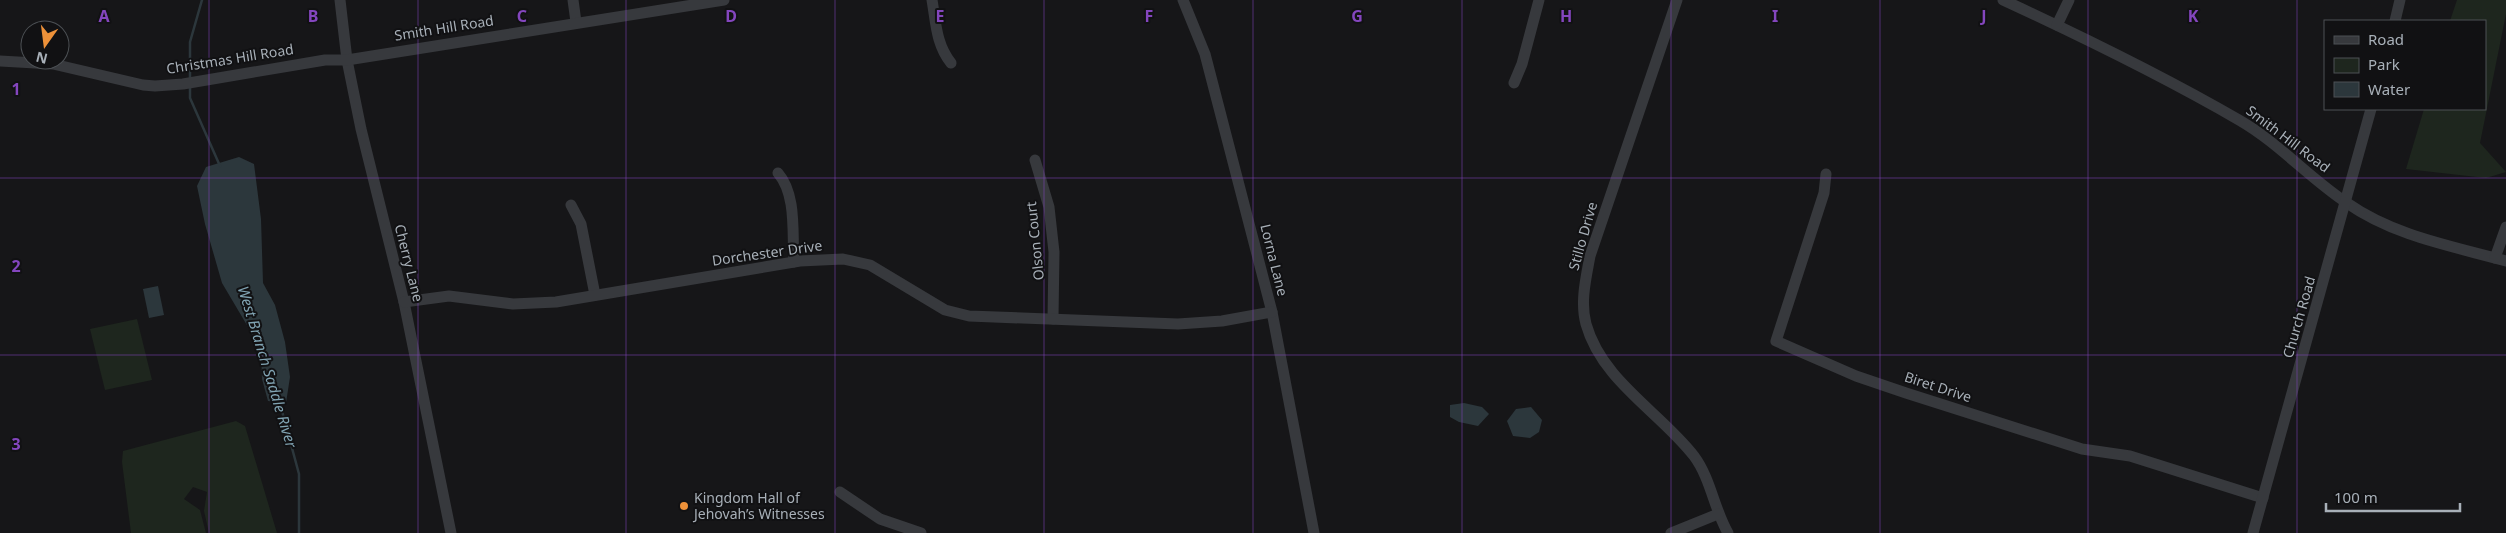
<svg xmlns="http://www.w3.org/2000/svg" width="2506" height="533" viewBox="0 0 2506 533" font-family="'Noto Sans',sans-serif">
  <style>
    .green { fill: #1e261e }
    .water { fill: #2c373c }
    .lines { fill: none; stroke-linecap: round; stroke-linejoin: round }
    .stream { stroke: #2c373c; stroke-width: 2.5 }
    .minor { stroke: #37393d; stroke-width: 11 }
    .grid { fill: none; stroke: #8446be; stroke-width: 1; stroke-opacity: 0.55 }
    .poi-dot { fill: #ed9139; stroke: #111113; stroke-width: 2 }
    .labels { text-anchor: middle; stroke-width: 4; stroke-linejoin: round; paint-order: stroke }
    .street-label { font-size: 14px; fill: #a8b0b8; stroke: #111113 }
    .poi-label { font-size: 14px; fill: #a8b0b8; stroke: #111113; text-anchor: start }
    .water-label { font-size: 15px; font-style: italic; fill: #80a3b2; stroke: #111113 }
    .grid-label { font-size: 16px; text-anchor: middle; font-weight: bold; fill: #8446be; stroke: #111113; stroke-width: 4; stroke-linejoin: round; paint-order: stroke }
  </style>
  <rect width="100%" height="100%" fill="#161618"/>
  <!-- green -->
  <g class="green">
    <path d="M 2457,0 L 2506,0 L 2506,14 L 2480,143 L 2506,172 L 2486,178 L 2406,169 L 2424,109 L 2485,109 L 2485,21 L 2450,21 Z"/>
    <path d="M 137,319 L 152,380 L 105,390 L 90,329 Z"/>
    <path d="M 236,421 L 245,426 L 277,533 L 209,533 L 204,511 L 207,492 L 193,487 L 184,499 L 200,510 L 206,533 L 131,533 L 122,462 L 123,451 Z"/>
  </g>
  <!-- water -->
  <g class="water">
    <path d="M 239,157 L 254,164 L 261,219 L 263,283 L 275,305 L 285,342 L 290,377 L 286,403 L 268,401 L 262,379 L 261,349 L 222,283 L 205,224 L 197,186 L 206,167 Z"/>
    <path d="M 158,286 L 164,315 L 149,318 L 143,289 Z"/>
    <path d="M 1464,403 L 1482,407 L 1489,414 L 1478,426 L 1459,422 L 1450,417 L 1450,405 Z"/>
    <path d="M 1531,407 L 1542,420 L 1539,432 L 1530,438 L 1513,436 L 1507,421 L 1516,409 Z"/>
  </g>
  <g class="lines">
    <!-- stream -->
    <g class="stream">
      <path d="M 190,80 L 190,42 L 202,0"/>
      <path d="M 190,85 L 190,98 L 220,166"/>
      <path d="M 279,400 L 299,474 L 299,533"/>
    </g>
    <!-- minor -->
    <g class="minor">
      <path d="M 340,0 L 347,60 L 361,129 L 404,302 L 451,533"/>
      <path d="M 573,0 L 576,22"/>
      <path d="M 932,0 C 936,23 936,44 951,63"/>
      <path d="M 1183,0 L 1205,54 L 1272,312 L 1314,533"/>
      <path d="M 1677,0 L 1590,256 C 1586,278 1580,302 1586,324 C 1602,381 1660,412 1694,456 C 1711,479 1714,509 1728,533"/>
      <path d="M 2003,0 C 2083,37 2163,76 2239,120 C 2279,143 2309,178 2347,203 C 2394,236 2452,246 2506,261"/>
      <path d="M 2395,21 L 2400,0"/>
      <path d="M 2057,25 L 2069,0"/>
      <path d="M 0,61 L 53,64 L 143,85 L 155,86 L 183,84 L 325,60 L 347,60 L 724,0"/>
      <path d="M 1514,83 L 1522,64 L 1539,0"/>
      <path d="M 1035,160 L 1049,207 L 1054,252 L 1053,319"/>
      <path d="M 778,173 C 797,195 792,234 794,262"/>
      <path d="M 1826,174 L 1824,193 L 1776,341 L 1856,376 L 1906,393 L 2082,449 L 2130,456 L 2263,498"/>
      <path d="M 571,205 L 581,224 L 595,295"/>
      <path d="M 2495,258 L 2506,227"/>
      <path d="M 404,302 L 449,296 L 513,304 L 556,302 L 800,261 L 843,259 L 870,265 L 945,310 L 969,316 L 1178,324 L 1222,321 L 1272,312"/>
      <path d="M 840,492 L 880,519 L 921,533"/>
      <path d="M 1671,533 L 1718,514"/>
      <path d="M 2253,533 L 2371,109"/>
    </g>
  </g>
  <!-- grid -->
  <path class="grid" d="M 209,0 L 209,533M 418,0 L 418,533M 626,0 L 626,533M 835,0 L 835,533M 1044,0 L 1044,533M 1253,0 L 1253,533M 1462,0 L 1462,533M 1671,0 L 1671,533M 1880,0 L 1880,533M 2088,0 L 2088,533M 2297,0 L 2297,533M 0,178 L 2506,178M 0,355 L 2506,355"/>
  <!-- markers -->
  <circle class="poi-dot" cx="684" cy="506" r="5"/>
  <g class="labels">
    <!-- street labels -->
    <g class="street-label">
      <text transform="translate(444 28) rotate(-9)" y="5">Smith Hill Road</text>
      <text transform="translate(230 59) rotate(-9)" y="5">Christmas Hill Road</text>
      <text transform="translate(2288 139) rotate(37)" y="5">Smith Hill Road</text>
      <text transform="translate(1583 236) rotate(-74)" y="5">Stillo Drive</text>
      <text transform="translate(1035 241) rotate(-96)" y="5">Olson Court</text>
      <text transform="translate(767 253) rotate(-8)" y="5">Dorchester Drive</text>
      <text transform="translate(1274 260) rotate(76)" y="5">Lorna Lane</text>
      <text transform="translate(409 263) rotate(76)" y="5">Cherry Lane</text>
      <text transform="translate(2299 317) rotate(-74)" y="5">Church Road</text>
      <text transform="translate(1938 387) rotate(18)" y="5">Biret Drive</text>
    </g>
    <!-- poi labels -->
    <g class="poi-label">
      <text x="694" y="503">Kingdom Hall of<tspan x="694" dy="16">Jehovah’s Witnesses</tspan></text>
    </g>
    <!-- water labels -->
    <g class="water-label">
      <text transform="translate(267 367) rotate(73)" y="5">West Branch Saddle River</text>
    </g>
  </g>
  <g class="grid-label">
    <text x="104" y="22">A</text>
    <text x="313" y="22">B</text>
    <text x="522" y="22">C</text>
    <text x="731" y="22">D</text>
    <text x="940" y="22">E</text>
    <text x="1149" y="22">F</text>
    <text x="1357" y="22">G</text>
    <text x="1566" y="22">H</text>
    <text x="1775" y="22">I</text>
    <text x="1984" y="22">J</text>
    <text x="2193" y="22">K</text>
    <text x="16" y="95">1</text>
    <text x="16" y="272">2</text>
    <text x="16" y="450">3</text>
  </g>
  <!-- legend -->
  <rect x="2324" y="20" width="162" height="90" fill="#111113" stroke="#4d5155"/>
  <rect x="2334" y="36" width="25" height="8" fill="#37393d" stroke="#4d5155"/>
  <text x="2368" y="45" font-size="15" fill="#a8b0b8">Road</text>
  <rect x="2334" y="58" width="25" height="15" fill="#1e261e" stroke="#4d5155"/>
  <text x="2368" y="70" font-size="15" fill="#a8b0b8">Park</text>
  <rect x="2334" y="82" width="25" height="15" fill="#2c373c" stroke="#4d5155"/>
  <text x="2368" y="95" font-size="15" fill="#a8b0b8">Water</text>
  <!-- north arrow -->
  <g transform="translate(45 45) rotate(194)"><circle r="24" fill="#111113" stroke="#4d5155"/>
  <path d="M0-4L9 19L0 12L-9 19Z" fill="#ed9139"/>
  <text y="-8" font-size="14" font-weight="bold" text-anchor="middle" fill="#a8b0b8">N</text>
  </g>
  <!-- scale -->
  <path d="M2326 503v8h134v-8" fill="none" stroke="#a8b0b8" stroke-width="2.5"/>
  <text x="2334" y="503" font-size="15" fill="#a8b0b8" stroke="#111113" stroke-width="4" paint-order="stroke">100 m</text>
</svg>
